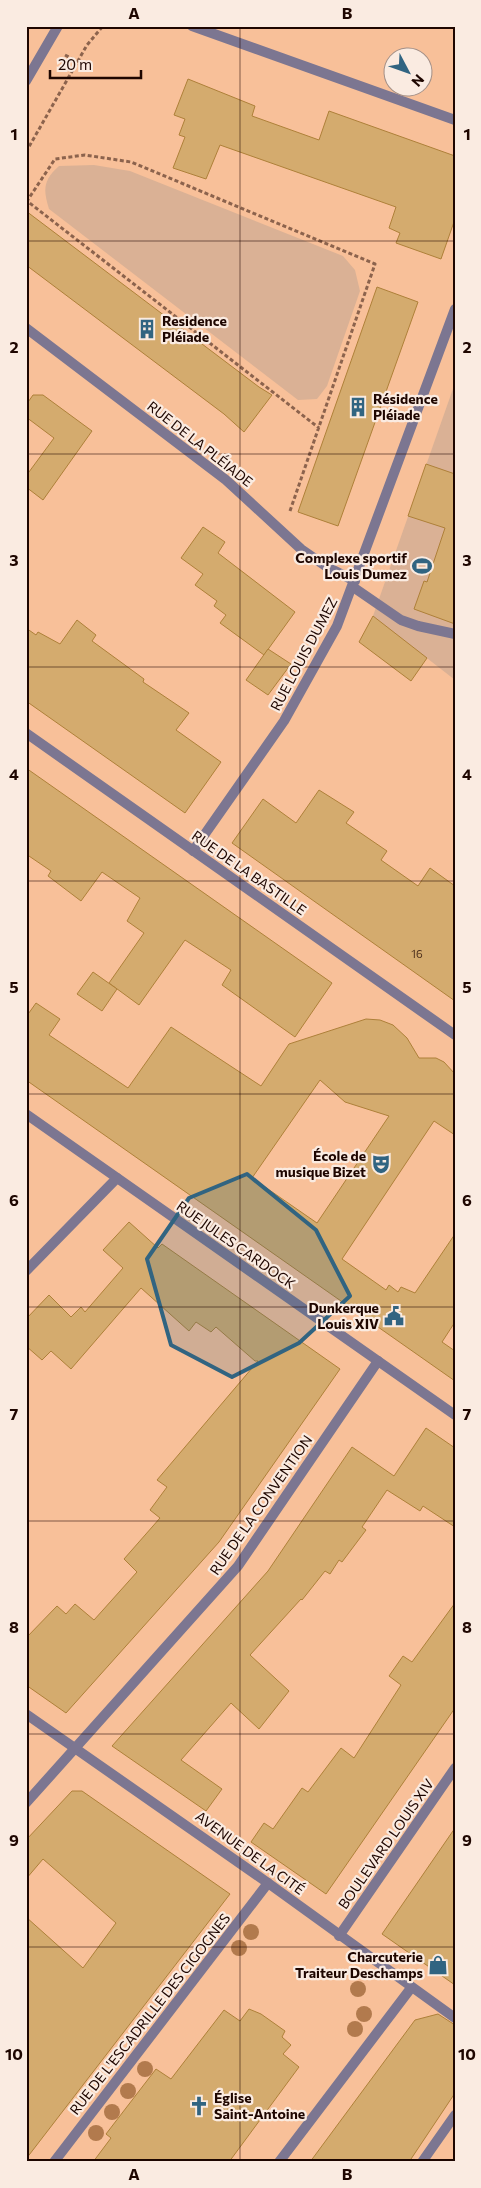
<svg xmlns="http://www.w3.org/2000/svg" width="481" height="2188" viewBox="0 0 481 2188" font-family="Commissioner,sans-serif">
  <style>
    .green { fill: #dab195 }
    .building { fill: #d4ab6e; stroke: #ae8039; fill-rule: evenodd }
    .lines { fill: none; stroke-linecap: round; stroke-linejoin: round }
    .path { stroke: #8c634d; stroke-width: 3; stroke-dasharray: 4 2.5; stroke-linecap: butt }
    .service { stroke: #7c7691; stroke-width: 10 }
    .minor { stroke: #7c7691; stroke-width: 10 }
    .tertiary { stroke: #7c7691; stroke-width: 10 }
    .tree { fill: #b27a4d }
    .marked { fill: #316481; fill-opacity: 0.2; stroke: #316481; stroke-width: 4; stroke-linejoin: round }
    .grid { fill: none; stroke: #1e0600; stroke-width: 1; stroke-opacity: 0.55 }
    .labels { text-anchor: middle; stroke-width: 4.5; stroke-linejoin: round; paint-order: stroke }
    .number-label { font-size: 11px; fill: #4c2f1c }
    .poi-label { font-size: 14px; font-weight: bold; fill: #1e0600; stroke: #faebe1; text-anchor: end }
    .street-label { font-size: 14px; fill: #1e0600; stroke: #faebe1 }
    .neatline { fill: none; stroke: #1e0600; stroke-width: 2 }
    .grid-label { font-size: 16px; text-anchor: middle; font-weight: bold; fill: #1e0600 }
  </style>
  <rect width="100%" height="100%" fill="#f8c099"/>
  <!-- green -->
  <g class="green">
    <path d="M 94,165 L 130,171 L 343,256 L 355,270 L 360,291 L 327,386 L 317,399 L 298,400 L 49,209 C 43,190 43,180 59,166 Z"/>
    <path d="M 455,383 L 455,680 L 373,616 Z"/>
  </g>
  <!-- building -->
  <g class="building">
    <path d="M 188,79 L 255,106 L 252,116 L 319,140 L 329,111 L 455,156 L 455,219 L 441,259 L 396,243 L 400,233 L 389,228 L 396,207 L 220,145 L 206,179 L 173,168 L 185,137 L 179,135 L 185,119 L 174,115 Z"/>
    <path d="M 26,211 L 259,387 L 272,395 L 244,432 L 224,414 L 26,265 Z"/>
    <path d="M 377,287 L 418,302 L 338,526 L 298,512 Z"/>
    <path d="M 33,395 L 43,395 L 92,431 L 43,500 L 26,487 L 26,476 L 54,438 L 26,417 L 26,405 Z"/>
    <path d="M 426,464 L 455,474 L 455,624 L 414,609 L 424,581 L 427,582 L 445,528 L 408,516 Z"/>
    <path d="M 203,527 L 225,542 L 218,553 L 295,612 L 264,655 L 220,623 L 226,615 L 214,606 L 217,601 L 195,585 L 203,574 L 181,558 Z"/>
    <path d="M 373,616 L 427,658 L 411,681 L 359,642 Z"/>
    <path d="M 77,620 L 96,635 L 92,641 L 144,679 L 143,682 L 189,713 L 176,730 L 221,762 L 185,813 L 26,701 L 26,628 L 36,635 L 38,632 L 60,644 Z"/>
    <path d="M 268,649 L 291,664 L 268,695 L 246,680 Z"/>
    <path d="M 26,768 L 332,983 L 295,1037 L 222,985 L 231,970 L 185,940 L 139,1005 L 109,983 L 144,933 L 127,921 L 140,898 L 102,872 L 81,901 L 48,876 L 51,871 L 26,854 Z"/>
    <path d="M 319,790 L 354,812 L 346,823 L 387,851 L 381,860 L 418,886 L 430,868 L 455,886 L 455,1001 L 232,843 L 263,799 L 296,823 Z"/>
    <path d="M 93,972 L 117,989 L 102,1011 L 77,994 Z"/>
    <path d="M 36,1003 L 60,1019 L 49,1035 L 128,1088 L 171,1027 L 261,1086 L 289,1044 L 366,1019 L 380,1020 L 393,1025 L 407,1038 L 419,1058 L 436,1058 L 444,1062 L 455,1074 L 455,1135 L 434,1121 L 342,1259 L 386,1290 L 389,1285 L 398,1292 L 401,1287 L 415,1293 L 455,1234 L 455,1322 L 442,1342 L 455,1351 L 455,1381 L 26,1080 L 26,1017 ZM 320,1080 L 345,1102 L 389,1116 L 317,1223 L 252,1178 Z"/>
    <path d="M 129,1222 L 158,1248 L 162,1244 L 340,1369 L 219,1542 L 66,1713 L 26,1685 L 26,1638 L 57,1606 L 66,1614 L 75,1604 L 94,1620 L 137,1572 L 124,1559 L 160,1518 L 150,1510 L 167,1487 L 157,1480 L 258,1361 L 255,1361 L 216,1327 L 211,1332 L 196,1322 L 189,1331 L 141,1288 L 71,1369 L 51,1351 L 42,1360 L 26,1346 L 26,1319 L 49,1295 L 71,1317 L 81,1307 L 85,1312 L 123,1268 L 103,1250 Z"/>
    <path d="M 426,1428 L 455,1448 L 455,1527 L 423,1506 L 420,1511 L 387,1490 L 362,1527 L 366,1530 L 342,1562 L 339,1560 L 330,1574 L 325,1571 L 302,1600 L 301,1599 L 250,1655 L 289,1691 L 259,1729 L 231,1703 L 181,1760 L 222,1789 L 206,1811 L 112,1746 L 268,1571 L 352,1447 L 394,1476 Z"/>
    <path d="M 455,1603 L 455,1708 L 326,1894 L 251,1842 L 264,1823 L 273,1829 L 302,1788 L 308,1792 L 341,1748 L 354,1758 L 401,1685 L 389,1676 L 403,1656 L 412,1662 Z"/>
    <path d="M 72,1791 L 82,1791 L 230,1894 L 26,2159 L 26,1917 L 83,1968 L 116,1923 L 43,1859 L 26,1879 L 26,1840 Z"/>
    <path d="M 455,1828 L 455,1985 L 382,1934 Z"/>
    <path d="M 249,2009 L 261,2014 L 285,2031 L 282,2037 L 291,2045 L 283,2054 L 299,2067 L 229,2162 L 93,2162 L 111,2138 L 106,2134 L 156,2069 L 171,2079 L 224,2010 L 240,2021 Z"/>
    <path d="M 438,2014 L 455,2025 L 455,2093 L 409,2162 L 310,2162 L 415,2020 Z"/>
  </g>
  <g class="lines">
    <!-- path -->
    <g class="path">
      <path d="M 65,55 L 78,62"/>
      <path d="M 26,152 L 87,45 L 103,26"/>
      <path d="M 290,511 L 375,264 L 131,162 L 85,155 L 55,159 L 27,201 L 319,428"/>
    </g>
    <!-- service -->
    <path class="service" d="M 353,587 L 401,620 L 418,626 L 455,634"/>
    <!-- minor -->
    <g class="minor">
      <path d="M 192,26 L 455,120"/>
      <path d="M 26,328 L 226,480 L 301,549 L 327,567 L 355,581"/>
      <path d="M 26,733 L 455,1035"/>
      <path d="M 193,851 L 284,721 L 337,626 L 455,309"/>
      <path d="M 26,1114 L 455,1415"/>
      <path d="M 26,1271 L 117,1178"/>
      <path d="M 26,1714 L 268,1883 L 455,2018"/>
      <path d="M 26,1803 L 238,1566 L 378,1361"/>
      <path d="M 339,1936 L 455,1768"/>
      <path d="M 54,2162 L 268,1883"/>
      <path d="M 279,2162 L 411,1988"/>
      <path d="M 422,2162 L 455,2115"/>
    </g>
    <!-- tertiary -->
    <path class="tertiary" d="M 26,81 L 58,26"/>
  </g>
  <!-- trees -->
  <g class="tree">
    <circle cx="251" cy="1932" r="8"/>
    <circle cx="239" cy="1948" r="8"/>
    <circle cx="358" cy="1989" r="8"/>
    <circle cx="364" cy="2014" r="8"/>
    <circle cx="355" cy="2029" r="8"/>
    <circle cx="145" cy="2069" r="8"/>
    <circle cx="128" cy="2091" r="8"/>
    <circle cx="112" cy="2112" r="8"/>
    <circle cx="96" cy="2133" r="8"/>
  </g>
  <!-- marked area -->
  <path class="marked" d="M 247,1174 L 316,1230 L 350,1296 L 299,1343 L 232,1377 L 171,1345 L 147,1259 L 189,1198 Z"/>
  <!-- grid -->
  <path class="grid" d="M 240,26 L 240,2162M 26,241 L 455,241M 26,454 L 455,454M 26,667 L 455,667M 26,881 L 455,881M 26,1094 L 455,1094M 26,1307 L 455,1307M 26,1521 L 455,1521M 26,1734 L 455,1734M 26,1947 L 455,1947"/>
  <!-- icons -->
  <defs>
    <symbol id="building-bare" viewBox="-9 -9 18 18"><path d="M-4-6H4V6H1V3H-1V6H-4ZM-2.5-4.3h1.7v1.8h-1.7ZM.8-4.3h1.7v1.8H.8ZM-2.5-1h1.7V.8h-1.7ZM.8-1h1.7V.8H.8Z" fill="#316481" stroke="#faebe1" stroke-width="2.5" paint-order="stroke"/></symbol>
    <symbol id="stadium-bare" viewBox="-9 -9 18 18"><path d="M0-5a6.5 5 0 1 0 0 10a6.5 5 0 1 0 0-10ZM-3.5-1.8h7v3.6h-7Z" fill="#316481" stroke="#faebe1" stroke-width="2.5" paint-order="stroke"/></symbol>
    <symbol id="theatre-bare" viewBox="-9 -9 18 18"><path d="M-5-5.5Q0-4 5-5.5V0Q5 5 0 6Q-5 5-5 0ZM-3.3-2.5H-1v1.5H-3.3ZM1-2.5H3.3v1.5H1ZM-2.8 1Q0 5.5 2.8 1Z" fill="#316481" stroke="#faebe1" stroke-width="2.5" paint-order="stroke"/></symbol>
    <symbol id="civic-bare" viewBox="-9 -9 18 18"><path d="M-.6-6.5H3V-4.5H.6V-3L4-1V1h2V6H-6V1h2V-1L-.6-3ZM-1.2 2.5V6h2.4V2.5Z" fill="#316481" stroke="#faebe1" stroke-width="2.5" paint-order="stroke"/></symbol>
    <symbol id="shop-bare" viewBox="-9 -9 18 18"><path d="M-5-2.5h2.3a2.7 3.5 0 0 1 5.4 0H5L5.5 6h-11ZM-1.5-2.5h3a1.5 2.3 0 0 0-3 0Z" fill="#316481" stroke="#faebe1" stroke-width="2.5" paint-order="stroke"/></symbol>
    <symbol id="church-bare" viewBox="-9 -9 18 18"><path d="M-1.2-6h2.4v3.5h3.3v2.4h-3.3V6h-2.4V-.1h-3.3v-2.4h3.3Z" fill="#316481" stroke="#faebe1" stroke-width="2.5" paint-order="stroke"/></symbol>
  </defs>
  <g fill-rule="evenodd">
    <use href="#building-bare" x="133" y="315" width="28" height="28"/>
    <use href="#building-bare" x="344" y="393" width="28" height="28"/>
    <use href="#stadium-bare" x="408" y="552" width="28" height="28"/>
    <use href="#theatre-bare" x="367" y="1150" width="28" height="28"/>
    <use href="#civic-bare" x="380" y="1302" width="28" height="28"/>
    <use href="#shop-bare" x="424" y="1951" width="28" height="28"/>
    <use href="#church-bare" x="185" y="2092" width="28" height="28"/>
  </g>
  <g class="labels">
    <!-- number labels -->
    <g class="number-label">
      <text x="417" y="958">16</text>
    </g>
    <!-- poi labels -->
    <g class="poi-label">
      <text x="162" y="326" text-anchor="start">Residence<tspan x="162" dy="16">Pléiade</tspan></text>
      <text x="373" y="404" text-anchor="start">Résidence<tspan x="373" dy="16">Pléiade</tspan></text>
      <text x="407" y="563">Complexe sportif<tspan x="407" dy="16">Louis Dumez</tspan></text>
      <text x="366" y="1161">École de<tspan x="366" dy="16">musique Bizet</tspan></text>
      <text x="379" y="1313">Dunkerque<tspan x="379" dy="16">Louis XIV</tspan></text>
      <text x="423" y="1962">Charcuterie<tspan x="423" dy="16">Traiteur Deschamps</tspan></text>
      <text x="214" y="2103" text-anchor="start">Église<tspan x="214" dy="16">Saint-Antoine</tspan></text>
    </g>
    <!-- street labels -->
    <g class="street-label">
      <text transform="translate(200 444) rotate(38)" y="5">RUE DE LA PLÉIADE</text>
      <text transform="translate(304 654) rotate(-62)" y="5">RUE LOUIS DUMEZ</text>
      <text transform="translate(249 873) rotate(35)" y="5">RUE DE LA BASTILLE</text>
      <text transform="translate(236 1245) rotate(35)" y="5">RUE JULES CARDOCK</text>
      <text transform="translate(261 1505) rotate(-55)" y="5">RUE DE LA CONVENTION</text>
      <text transform="translate(386 1844) rotate(-55)" y="5">BOULEVARD LOUIS XIV</text>
      <text transform="translate(250 1853) rotate(36)" y="5">AVENUE DE LA CITÉ</text>
      <text transform="translate(150 2014) rotate(-52)" y="5">RUE DE L'ESCADRILLE DES CIGOGNES</text>
    </g>
  </g>
  <!-- border -->
  <rect width="481" height="2188" fill="none" stroke="#faebe1" stroke-width="55"/>
  <!-- north arrow -->
  <g transform="translate(408 72) rotate(131)"><circle r="24" fill="#faebe1" stroke="#a28f87"/>
  <path d="M0-4L9 19L0 12L-9 19Z" fill="#316481"/>
  <text y="-8" font-size="14" font-weight="bold" text-anchor="middle" fill="#1e0600">N</text>
  </g>
  <!-- scale -->
  <path d="M50 70v8h91v-8" fill="none" stroke="#1e0600" stroke-width="2.5"/>
  <text x="58" y="70" font-size="15" fill="#1e0600" stroke="#faebe1" stroke-width="4" paint-order="stroke">20 m</text>
  <rect x="28" y="28" width="426" height="2132" class="neatline"/>
  <g class="grid-label">
    <text x="134" y="19">A</text>
    <text x="347" y="19">B</text>
    <text x="14" y="140">1</text>
    <text x="467" y="140">1</text>
    <text x="14" y="353">2</text>
    <text x="467" y="353">2</text>
    <text x="14" y="566">3</text>
    <text x="467" y="566">3</text>
    <text x="14" y="780">4</text>
    <text x="467" y="780">4</text>
    <text x="14" y="993">5</text>
    <text x="467" y="993">5</text>
    <text x="14" y="1206">6</text>
    <text x="467" y="1206">6</text>
    <text x="14" y="1420">7</text>
    <text x="467" y="1420">7</text>
    <text x="14" y="1633">8</text>
    <text x="467" y="1633">8</text>
    <text x="14" y="1846">9</text>
    <text x="467" y="1846">9</text>
    <text x="14" y="2060">10</text>
    <text x="467" y="2060">10</text>
    <text x="134" y="2180">A</text>
    <text x="347" y="2180">B</text>
  </g>
</svg>
